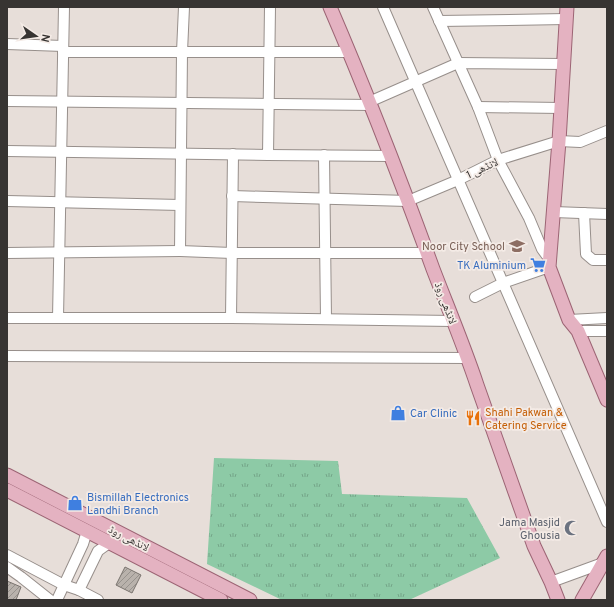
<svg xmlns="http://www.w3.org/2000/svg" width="614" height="607" viewBox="0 0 614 607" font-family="Overpass,'Noto Naskh Arabic',sans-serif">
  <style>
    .park { fill: url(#park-tufts) }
    .building { fill: url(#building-hatch); stroke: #79736e }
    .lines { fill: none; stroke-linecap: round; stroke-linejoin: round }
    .minor-casing { stroke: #978f8b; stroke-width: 12 }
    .major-casing { stroke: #9c6474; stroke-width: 15 }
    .minor { stroke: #fff; stroke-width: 10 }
    .major { stroke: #e4b2c1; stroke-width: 13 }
    .labels { text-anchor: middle; stroke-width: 3.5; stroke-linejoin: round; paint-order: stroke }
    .street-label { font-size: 11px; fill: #373432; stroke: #f4ebe6 }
    .education-label { font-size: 11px; fill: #785e54; stroke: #f4ebe6; text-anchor: end }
    .shop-label { font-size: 11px; fill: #366cbe; stroke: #f4ebe6; text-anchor: start }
    .food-label { font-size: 11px; fill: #c56008; stroke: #f4ebe6; text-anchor: start }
    .worship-label { font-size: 11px; fill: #5b616d; stroke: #f4ebe6; text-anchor: end }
  </style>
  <defs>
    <pattern id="park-tufts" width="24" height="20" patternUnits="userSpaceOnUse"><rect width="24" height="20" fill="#8dcaa6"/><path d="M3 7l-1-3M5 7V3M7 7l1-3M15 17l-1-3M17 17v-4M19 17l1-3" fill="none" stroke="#74a588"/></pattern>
    <pattern id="building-hatch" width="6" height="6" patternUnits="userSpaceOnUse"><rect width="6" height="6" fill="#b9b2ac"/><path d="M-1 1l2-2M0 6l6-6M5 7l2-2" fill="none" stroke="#97928d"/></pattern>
  </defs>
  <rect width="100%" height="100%" fill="#e7ded9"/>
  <!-- park -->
  <path class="park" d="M 214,458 L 338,461 L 342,494 L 467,498 L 500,558 L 409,600 L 282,600 L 207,564 Z"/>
  <!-- building -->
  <g class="building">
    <path d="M 125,567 L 141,575 L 132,593 L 116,585 Z"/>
    <path d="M 7,581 L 21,587 L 16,600 L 7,600 Z"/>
  </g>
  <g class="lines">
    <defs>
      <g id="minor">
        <path d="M 184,7 L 182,52 L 180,251 L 232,253 L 428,253"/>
        <path d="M 383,7 L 607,522"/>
        <path d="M 433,7 L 478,107 L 498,160 L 529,218 L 542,249 L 550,260"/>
        <path d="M 439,21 L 566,19"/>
        <path d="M 7,44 L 63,46"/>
        <path d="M 63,52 L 349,52"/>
        <path d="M 7,101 L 371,105"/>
        <path d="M 369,102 L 458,63 L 563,64"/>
        <path d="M 478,107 L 561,108"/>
        <path d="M 7,151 L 268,155 L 270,7"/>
        <path d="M 268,155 L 391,156"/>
        <path d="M 324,155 L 326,319"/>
        <path d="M 232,196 L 408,201 L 458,180 L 498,160 L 559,141 L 580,142 L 607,131"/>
        <path d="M 7,201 L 180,205"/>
        <path d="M 554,212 L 607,214"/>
        <path d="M 584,213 L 586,254 L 593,260 L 607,260"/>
        <path d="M 7,253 L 180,251"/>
        <path d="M 475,297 L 503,283 L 549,267"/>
        <path d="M 7,318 L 231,318 L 453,321"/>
        <path d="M 58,318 L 64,7"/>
        <path d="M 231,318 L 233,154"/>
        <path d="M 569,320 L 607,318"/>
        <path d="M 578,331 L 607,331"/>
        <path d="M 7,356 L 468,358"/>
        <path d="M 7,555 L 64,585 L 79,590 L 98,600"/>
        <path d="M 7,567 L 21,577 L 50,600"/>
        <path d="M 551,582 L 603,563"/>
        <path d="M 79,590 L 98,551 L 109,543"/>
        <path d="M 57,600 L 83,544 L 87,531"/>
      </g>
      <g id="major">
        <path d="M 330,7 C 367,93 401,181 433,269 C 448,308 464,346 477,385 L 534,546 L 551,582 L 558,600"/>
        <path d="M 567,7 L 559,141 L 549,267 L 569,320 L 578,331 L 607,400"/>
        <path d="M 7,475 L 250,600"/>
        <path d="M 7,490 L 221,600"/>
        <path d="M 582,600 L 607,556"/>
      </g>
    </defs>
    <!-- minor casing -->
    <use href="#minor" class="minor-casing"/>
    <!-- major casing -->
    <use href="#major" class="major-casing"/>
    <!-- minor -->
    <use href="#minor" class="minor"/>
    <!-- major -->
    <use href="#major" class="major"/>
  </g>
  <!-- icons -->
  <defs>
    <symbol id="school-bare" viewBox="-9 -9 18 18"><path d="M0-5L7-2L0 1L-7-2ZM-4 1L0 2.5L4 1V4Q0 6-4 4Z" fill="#8d6e63" stroke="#f4ebe6" stroke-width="2.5" paint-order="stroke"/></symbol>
    <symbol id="supermarket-bare" viewBox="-9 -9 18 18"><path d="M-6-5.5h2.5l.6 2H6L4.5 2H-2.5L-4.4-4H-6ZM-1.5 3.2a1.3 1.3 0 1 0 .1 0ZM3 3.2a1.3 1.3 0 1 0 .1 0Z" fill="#3f7fe0" stroke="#f4ebe6" stroke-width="2.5" paint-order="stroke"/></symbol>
    <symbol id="shop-bare" viewBox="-9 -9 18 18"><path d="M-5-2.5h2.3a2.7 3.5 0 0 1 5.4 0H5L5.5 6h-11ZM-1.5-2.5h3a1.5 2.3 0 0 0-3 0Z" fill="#3f7fe0" stroke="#f4ebe6" stroke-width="2.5" paint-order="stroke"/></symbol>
    <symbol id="restaurant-bare" viewBox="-9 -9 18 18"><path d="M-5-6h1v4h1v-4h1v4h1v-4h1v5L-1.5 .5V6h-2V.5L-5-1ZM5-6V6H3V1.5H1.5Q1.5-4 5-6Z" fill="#e8710a" stroke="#f4ebe6" stroke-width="2.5" paint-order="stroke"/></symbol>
    <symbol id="mosque-bare" viewBox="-9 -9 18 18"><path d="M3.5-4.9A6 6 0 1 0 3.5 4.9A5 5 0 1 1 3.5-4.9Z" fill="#6b7280" stroke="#f4ebe6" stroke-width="2.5" paint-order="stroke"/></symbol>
  </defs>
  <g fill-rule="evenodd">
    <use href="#school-bare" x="506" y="235" width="22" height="22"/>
    <use href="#supermarket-bare" x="527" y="254" width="22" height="22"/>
    <use href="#shop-bare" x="387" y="402" width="22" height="22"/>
    <use href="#restaurant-bare" x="462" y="407" width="22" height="22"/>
    <use href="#shop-bare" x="64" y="492" width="22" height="22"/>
    <use href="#mosque-bare" x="561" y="517" width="22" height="22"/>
  </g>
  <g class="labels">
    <!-- street labels -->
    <g class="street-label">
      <text transform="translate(482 168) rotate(-25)" y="4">لانڈھی 1</text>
      <text transform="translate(446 303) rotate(69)" y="4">لانڈھی روڈ</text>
      <text transform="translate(129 538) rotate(27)" y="4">لانڈھی روڈ</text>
    </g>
    <!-- education labels -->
    <g class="education-label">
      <text x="505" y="250">Noor City School</text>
    </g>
    <!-- shop labels -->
    <g class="shop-label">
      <text x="526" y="269" text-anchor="end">TK Aluminium</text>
      <text x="410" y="417">Car Clinic</text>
      <text x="87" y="501">Bismillah Electronics<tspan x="87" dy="13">Landhi Branch</tspan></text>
    </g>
    <!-- food labels -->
    <g class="food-label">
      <text x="485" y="416">Shahi Pakwan &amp;<tspan x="485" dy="13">Catering Service</tspan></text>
    </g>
    <!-- worship labels -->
    <g class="worship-label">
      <text x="560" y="526">Jama Masjid<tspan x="560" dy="13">Ghousia</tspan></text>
    </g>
  </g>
  <!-- border -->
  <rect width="614" height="607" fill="none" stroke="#373432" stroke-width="16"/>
  <!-- north arrow -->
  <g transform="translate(36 36) rotate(103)" stroke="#f4ebe6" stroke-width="3" paint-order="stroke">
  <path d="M0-3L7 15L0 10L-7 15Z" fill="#373432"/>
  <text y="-6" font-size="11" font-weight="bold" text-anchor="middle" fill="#373432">N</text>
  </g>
</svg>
